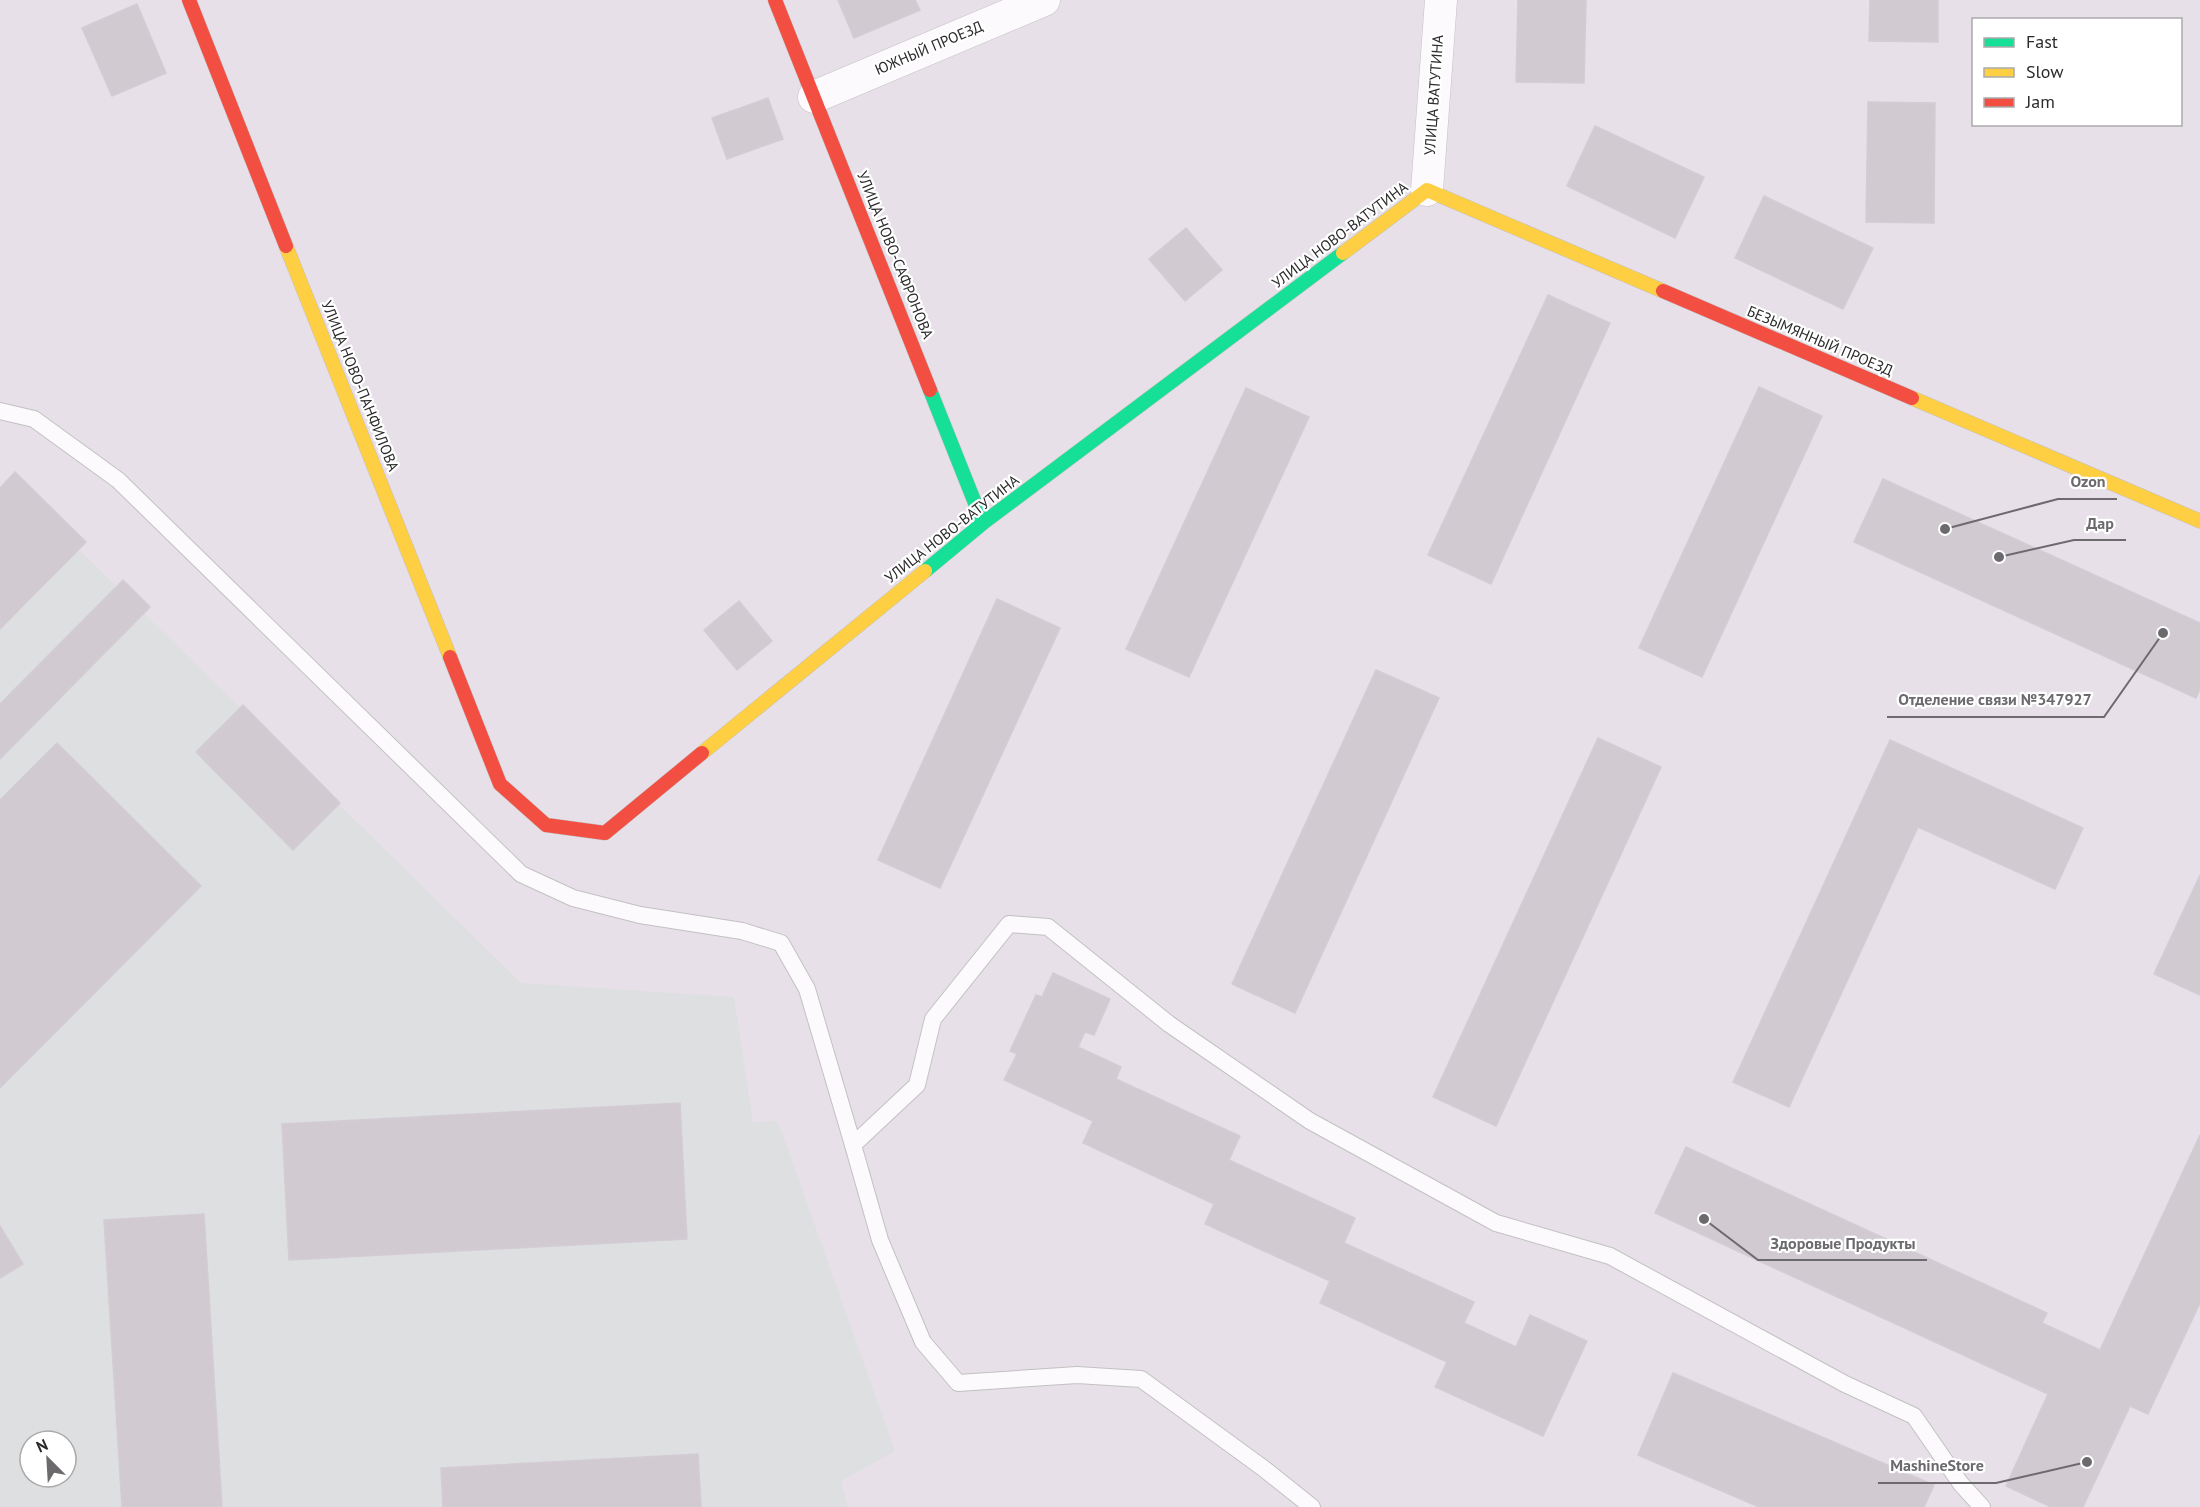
<svg xmlns="http://www.w3.org/2000/svg" width="2200" height="1507" viewBox="0 0 2200 1507" font-family="'PT Sans',sans-serif">
  <style>
    .industrial { fill: #dedfe1; fill-rule: evenodd }
    .building { fill: #d1cad1; stroke: #d3ccd4; stroke-width: 1.5 }
    .lines { fill: none; stroke-linecap: round; stroke-linejoin: round }
    .lane-casing { stroke: #c2c1c2; stroke-width: 18 }
    .street-casing { stroke: #c2c1c2; stroke-width: 33 }
    .fast-casing { stroke: #c2c1c2; stroke-width: 15 }
    .slow-casing { stroke: #c2c1c2; stroke-width: 15 }
    .jam-casing { stroke: #c2c1c2; stroke-width: 15 }
    .lane { stroke: #fcfafc; stroke-width: 16 }
    .street { stroke: #fcfafc; stroke-width: 32 }
    .fast { stroke: #16e098; stroke-width: 14 }
    .slow { stroke: #ffcf43; stroke-width: 14 }
    .jam { stroke: #f24e42; stroke-width: 14 }
    .labels { text-anchor: middle; stroke-width: 4.5; stroke-linejoin: round; paint-order: stroke }
    .street-label { font-size: 15px; fill: #2a2a2a; stroke: #fff }
    .leader { fill: none; stroke: #6c6a6d; stroke-width: 2 }
    .callout-dot { fill: #6c6a6d; stroke: #fff; stroke-width: 2 }
    .callout-label { font-size: 16px; text-anchor: middle; font-weight: bold; fill: #6c6a6d; stroke: #fff; stroke-width: 4.5; stroke-linejoin: round; paint-order: stroke }
  </style>
  <rect width="100%" height="100%" fill="#e8e0e9"/>
  <!-- industrial -->
  <path class="industrial" d="M 8,480 L 521,983 L 734,997 L 753,1122 L 778,1121 L 895,1451 L 841,1481 L 848,1507 L 0,1507 L 0,488 ZM 30,1441 L 66,1441 L 66,1477 L 30,1477 Z"/>
  <!-- building -->
  <g class="building">
    <path d="M 838,0 L 915,0 L 920,10 L 854,38 Z"/>
    <path d="M 1518,0 L 1586,0 L 1584,83 L 1516,82 Z"/>
    <path d="M 1870,0 L 1938,0 L 1938,42 L 1869,41 Z"/>
    <path d="M 137,4 L 166,73 L 112,96 L 82,28 Z"/>
    <path d="M 768,98 L 783,139 L 727,159 L 712,118 Z"/>
    <path d="M 1868,102 L 1935,103 L 1934,223 L 1866,222 Z"/>
    <path d="M 1595,126 L 1704,177 L 1675,238 L 1567,186 Z"/>
    <path d="M 1764,196 L 1873,248 L 1843,309 L 1735,258 Z"/>
    <path d="M 1186,228 L 1222,270 L 1185,301 L 1149,259 Z"/>
    <path d="M 1548,295 L 1610,323 L 1491,584 L 1428,555 Z"/>
    <path d="M 1759,387 L 1822,416 L 1702,677 L 1639,648 Z"/>
    <path d="M 1246,388 L 1309,417 L 1189,677 L 1126,649 Z"/>
    <path d="M 15,472 L 86,542 L 0,629 L 0,488 Z"/>
    <path d="M 1883,479 L 2200,623 L 2200,689 L 2196,698 L 1854,542 Z"/>
    <path d="M 123,580 L 150,607 L 0,759 L 0,704 Z"/>
    <path d="M 997,599 L 1060,628 L 940,888 L 878,860 Z"/>
    <path d="M 739,601 L 772,641 L 737,670 L 704,630 Z"/>
    <path d="M 1376,670 L 1439,698 L 1295,1013 L 1232,984 Z"/>
    <path d="M 243,705 L 340,803 L 293,850 L 196,752 Z"/>
    <path d="M 1598,738 L 1661,767 L 1496,1126 L 1433,1097 Z"/>
    <path d="M 1890,740 L 2083,828 L 2055,889 L 1918,827 L 1789,1107 L 1733,1082 Z"/>
    <path d="M 57,743 L 201,886 L 0,1088 L 0,800 Z"/>
    <path d="M 2200,875 L 2200,995 L 2154,974 Z"/>
    <path d="M 1053,973 L 1110,999 L 1094,1035 L 1085,1032 L 1078,1047 L 1121,1067 L 1116,1079 L 1240,1136 L 1229,1160 L 1355,1218 L 1344,1243 L 1474,1302 L 1464,1323 L 1516,1347 L 1530,1315 L 1587,1341 L 1543,1436 L 1435,1387 L 1447,1362 L 1320,1303 L 1330,1281 L 1205,1224 L 1214,1204 L 1083,1143 L 1093,1121 L 1004,1080 L 1017,1054 L 1010,1051 L 1036,995 L 1042,997 Z"/>
    <path d="M 680,1103 L 687,1239 L 289,1260 L 282,1124 Z"/>
    <path d="M 2200,1135 L 2200,1303 L 2148,1414 L 2130,1406 L 2083,1507 L 2051,1507 L 2006,1486 L 2048,1394 L 1655,1213 L 1686,1147 L 2047,1313 L 2042,1323 L 2100,1350 Z"/>
    <path d="M 204,1214 L 222,1507 L 122,1507 L 104,1220 Z"/>
    <path d="M 0,1226 L 23,1264 L 0,1278 Z"/>
    <path d="M 1673,1373 L 1934,1485 L 1924,1507 L 1759,1507 L 1638,1455 Z"/>
    <path d="M 698,1454 L 701,1507 L 443,1507 L 441,1468 Z"/>
  </g>
  <g class="lines">
    <defs>
      <g id="lane">
        <path d="M 0,411 L 34,419 L 118,480 L 521,874 L 573,898 L 640,915 L 742,931 L 781,943 L 807,989 L 853,1145"/>
        <path d="M 1312,1507 L 1263,1468 L 1141,1379 L 1077,1375 L 958,1383 L 923,1342 L 880,1240 L 853,1145 L 917,1085 L 933,1019 L 1009,924 L 1048,927 L 1169,1024 L 1310,1121 L 1496,1223 L 1610,1256 L 1845,1384 L 1914,1416 L 1961,1484 L 1982,1507"/>
      </g>
      <g id="street">
        <path d="M 814,97 L 1044,0"/>
        <path d="M 1427,190 L 1441,0"/>
      </g>
      <g id="fast">
        <path d="M 930,390 L 983,523"/>
        <path d="M 925,571 L 983,523 L 1343,253"/>
      </g>
      <g id="slow">
        <path d="M 286,246 L 450,657"/>
        <path d="M 1343,253 L 1427,190 L 1663,291"/>
        <path d="M 1912,398 L 2200,521"/>
        <path d="M 702,753 L 925,571"/>
      </g>
      <g id="jam">
        <path d="M 189,0 L 286,246"/>
        <path d="M 775,0 L 930,390"/>
        <path d="M 1663,291 L 1912,398"/>
        <path d="M 450,657 L 500,784 L 546,825 L 605,833 L 702,753"/>
      </g>
    </defs>
    <!-- lane casing -->
    <use href="#lane" class="lane-casing"/>
    <!-- street casing -->
    <use href="#street" class="street-casing"/>
    <!-- fast casing -->
    <use href="#fast" class="fast-casing"/>
    <!-- slow casing -->
    <use href="#slow" class="slow-casing"/>
    <!-- jam casing -->
    <use href="#jam" class="jam-casing"/>
    <!-- lane -->
    <use href="#lane" class="lane"/>
    <!-- street -->
    <use href="#street" class="street"/>
    <!-- fast -->
    <use href="#fast" class="fast"/>
    <!-- slow -->
    <use href="#slow" class="slow"/>
    <!-- jam -->
    <use href="#jam" class="jam"/>
  </g>
  <g class="labels">
    <!-- street labels -->
    <g class="street-label">
      <text transform="translate(929 48) rotate(-23)" y="5">ЮЖНЫЙ ПРОЕЗД</text>
      <text transform="translate(1434 95) rotate(-86)" y="5">УЛИЦА ВАТУТИНА</text>
      <text transform="translate(1340 235) rotate(-37)" y="5">УЛИЦА НОВО-ВАТУТИНА</text>
      <text transform="translate(895 255) rotate(68)" y="5">УЛИЦА НОВО-САФРОНОВА</text>
      <text transform="translate(1820 341) rotate(23)" y="5">БЕЗЫМЯННЫЙ ПРОЕЗД</text>
      <text transform="translate(360 386) rotate(68)" y="5">УЛИЦА НОВО-ПАНФИЛОВА</text>
      <text transform="translate(952 529) rotate(-38)" y="5">УЛИЦА НОВО-ВАТУТИНА</text>
    </g>
  </g>
  <!-- callouts -->
  <path class="leader" d="M1945 529L2058 499H2117M1999 557L2074 540H2126M2163 633L2104 717H1887M1704 1219L1758 1260H1927M2087 1462L1996 1483H1878"/>
  <g class="callout-dot">
    <circle cx="1945" cy="529" r="6"/>
    <circle cx="1999" cy="557" r="6"/>
    <circle cx="2163" cy="633" r="6"/>
    <circle cx="1704" cy="1219" r="6"/>
    <circle cx="2087" cy="1462" r="6"/>
  </g>
  <g class="callout-label">
    <text x="2088" y="487">Ozon</text>
    <text x="2100" y="529">Дар</text>
    <text x="1995" y="705">Отделение связи №347927</text>
    <text x="1843" y="1249">Здоровые Продукты</text>
    <text x="1937" y="1471">MashineStore</text>
  </g>
  <!-- legend -->
  <rect x="1972" y="18" width="210" height="108" fill="#ffffff" stroke="#aaaaaa" stroke-width="1.5"/>
  <rect x="1984" y="38" width="30" height="9" fill="#16e098" stroke="#aaaaaa" stroke-width="1.5"/>
  <text x="2026" y="48" font-size="18" fill="#2a2a2a">Fast</text>
  <rect x="1984" y="68" width="30" height="9" fill="#ffcf43" stroke="#aaaaaa" stroke-width="1.5"/>
  <text x="2026" y="78" font-size="18" fill="#2a2a2a">Slow</text>
  <rect x="1984" y="98" width="30" height="9" fill="#f24e42" stroke="#aaaaaa" stroke-width="1.5"/>
  <text x="2026" y="108" font-size="18" fill="#2a2a2a">Jam</text>
  <!-- north arrow -->
  <g transform="translate(48 1459) rotate(336)"><circle r="28" fill="#ffffff" stroke="#aaaaaa" stroke-width="1.5"/>
  <path d="M0-4.5L10 22L0 15L-10 22Z" fill="#6c6a6d"/>
  <text y="-9" font-size="16" font-weight="bold" text-anchor="middle" fill="#2a2a2a">N</text>
  </g>
</svg>
